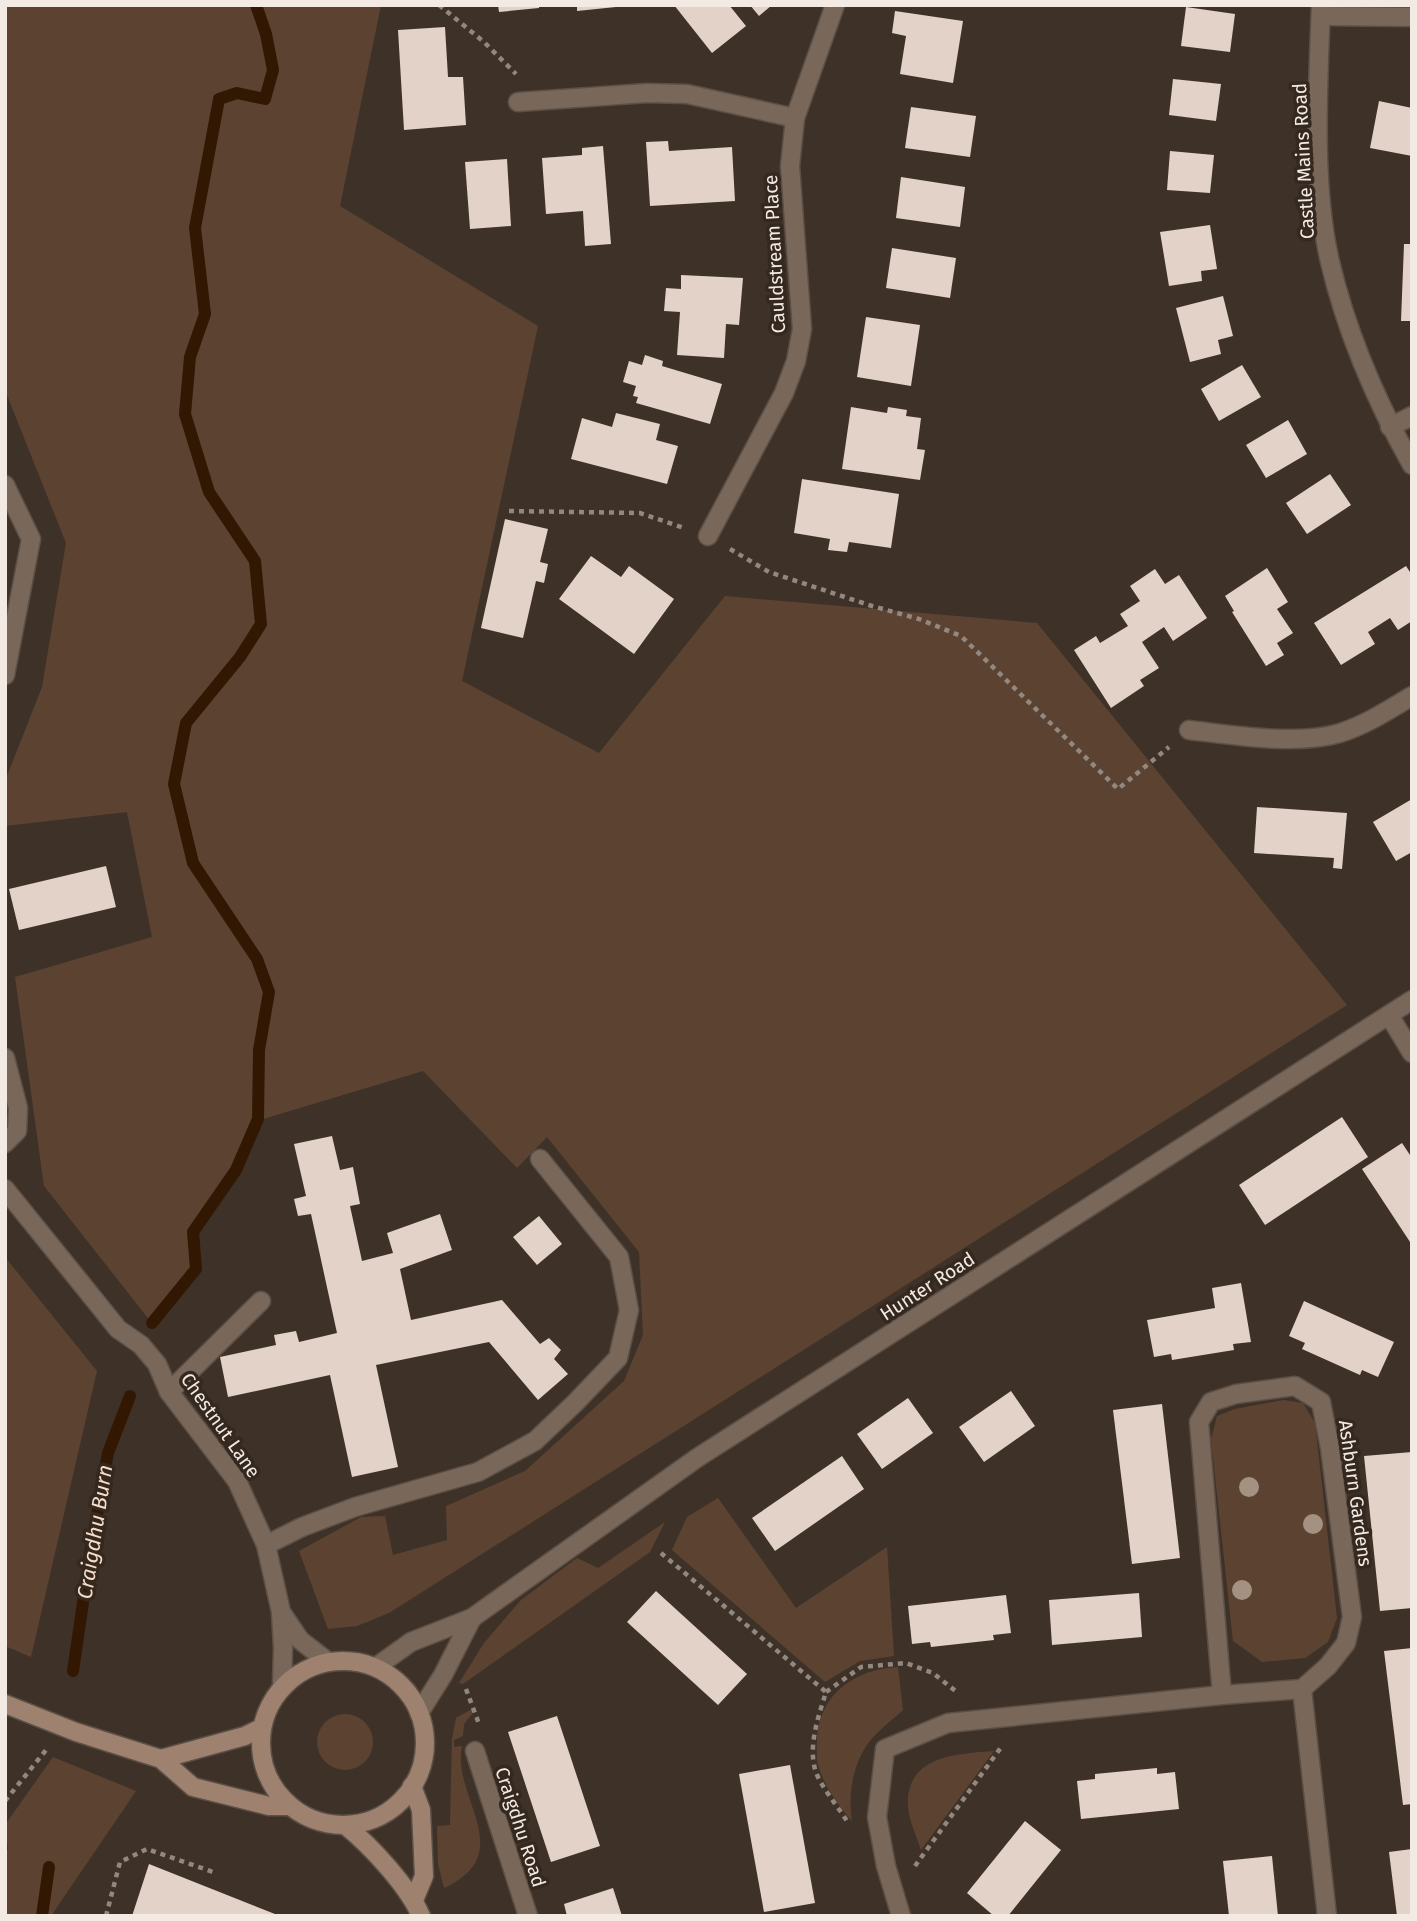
<svg xmlns="http://www.w3.org/2000/svg" width="1417" height="1921" viewBox="0 0 1417 1921" font-family="'Fira Sans',sans-serif">
  <style>
    .green { fill: #5c4331 }
    .lines { fill: none; stroke-linecap: round; stroke-linejoin: round }
    .stream { stroke: #321803; stroke-width: 12 }
    .building { fill: #e3d2c7 }
    .service-casing { stroke: #5b4f46; stroke-width: 21 }
    .minor-casing { stroke: #5b4f46; stroke-width: 21 }
    .tertiary-casing { stroke: #5b4f46; stroke-width: 21 }
    .secondary-casing { stroke: #5b4f46; stroke-width: 21 }
    .path { stroke: #938880; stroke-width: 4.5; stroke-dasharray: 5 5; stroke-linecap: butt }
    .service { stroke: #79675a; stroke-width: 18 }
    .minor { stroke: #79675a; stroke-width: 18 }
    .tertiary { stroke: #79675a; stroke-width: 18 }
    .secondary { stroke: #9e826f; stroke-width: 18 }
    .tree { fill: #a59182 }
    .labels { text-anchor: middle; stroke-width: 7; stroke-linejoin: round; paint-order: stroke }
    .street-label { font-size: 19px; fill: #f3eae4; stroke: #34281f }
    .water-label { font-size: 21px; font-style: italic; fill: #f7ddca; stroke: #34281f }
  </style>
  <rect width="100%" height="100%" fill="#3e3228"/>
  <!-- green -->
  <g class="green">
    <path d="M 5,5 L 381,5 L 340,206 L 538,326 L 462,681 L 599,753 L 725,596 L 1037,623 L 1347,1005 L 389,1613 L 357,1626 L 328,1629 L 299,1551 L 361,1517 L 385,1516 L 393,1555 L 447,1540 L 446,1506 L 525,1471 L 624,1381 L 643,1335 L 639,1252 L 547,1137 L 517,1168 L 423,1071 L 253,1122 L 230,1184 L 194,1233 L 198,1270 L 151,1322 L 44,1186 L 15,977 L 152,937 L 127,812 L 5,826 L 5,781 L 42,687 L 66,543 L 5,390 Z"/>
    <path d="M 5,1257 L 97,1371 L 31,1657 L 5,1646 Z"/>
    <path d="M 1283,1400 L 1303,1403 L 1315,1423 L 1337,1618 L 1328,1642 L 1305,1658 L 1262,1662 L 1233,1641 L 1211,1439 L 1217,1416 L 1235,1409 Z"/>
    <path d="M 718,1498 L 796,1608 L 887,1547 L 894,1656 L 860,1661 L 825,1682 L 672,1550 L 687,1517 Z"/>
    <path d="M 665,1522 L 650,1552 L 463,1684 L 459,1683 L 484,1643 L 521,1600 L 577,1558 L 598,1568 Z"/>
    <path d="M 898,1667 L 903,1710 C 891,1721 876,1732 867,1745 C 852,1767 848,1796 852,1821 C 838,1805 824,1786 818,1765 C 816,1757 817,1747 817,1738 C 820,1693 856,1669 898,1667 Z"/>
    <path d="M 472,1709 L 472,1714 L 464,1724 L 463,1736 L 454,1740 L 454,1747 L 462,1746 C 451,1797 520,1853 444,1888 L 438,1864 L 437,1826 L 450,1825 L 452,1739 L 456,1718 Z"/>
    <circle cx="345" cy="1742" r="28"/>
    <path d="M 994,1751 L 921,1850 C 917,1837 909,1821 908,1807 C 905,1755 957,1754 994,1751 Z"/>
    <path d="M 53,1757 L 136,1791 L 53,1913 L 54,1916 L 6,1916 L 5,1851 L 8,1849 L 5,1825 Z"/>
  </g>
  <g class="lines">
    <!-- stream -->
    <g class="stream">
      <path d="M 152,1323 L 196,1269 L 193,1232 L 236,1170 L 258,1119 L 259,1050 L 269,992 L 257,959 L 193,863 L 174,784 L 186,723 L 240,657 L 261,624 L 255,561 L 209,492 L 185,414 L 190,357 L 205,314 L 195,228 L 219,99 L 237,93 L 265,99 L 273,70 L 266,34 L 256,5"/>
      <path d="M 73,1671 L 90,1555 L 108,1453 L 130,1396"/>
      <path d="M 42,1916 L 49,1867"/>
    </g>
  </g>
  <!-- building -->
  <g class="building">
    <path d="M 498,5 L 539,5 L 539,8 L 499,12 Z"/>
    <path d="M 577,5 L 616,5 L 616,7 L 577,11 Z"/>
    <path d="M 674,5 L 729,5 L 746,26 L 712,53 Z"/>
    <path d="M 750,5 L 772,5 L 759,16 Z"/>
    <path d="M 1186,7 L 1235,14 L 1230,52 L 1181,46 Z"/>
    <path d="M 895,11 L 963,21 L 953,83 L 900,74 L 906,36 L 892,33 Z"/>
    <path d="M 445,27 L 448,77 L 463,77 L 466,125 L 404,130 L 398,30 Z"/>
    <path d="M 1173,79 L 1221,84 L 1216,121 L 1169,115 Z"/>
    <path d="M 1379,101 L 1412,108 L 1412,156 L 1370,148 Z"/>
    <path d="M 911,107 L 976,116 L 970,157 L 905,148 Z"/>
    <path d="M 668,141 L 669,151 L 732,147 L 735,201 L 650,206 L 646,142 Z"/>
    <path d="M 603,146 L 611,244 L 585,246 L 583,211 L 546,214 L 542,158 L 582,155 L 582,148 Z"/>
    <path d="M 1170,151 L 1214,155 L 1210,193 L 1167,190 Z"/>
    <path d="M 507,159 L 511,226 L 470,229 L 465,162 Z"/>
    <path d="M 901,177 L 965,187 L 960,227 L 896,218 Z"/>
    <path d="M 1210,225 L 1217,269 L 1201,271 L 1202,281 L 1169,286 L 1160,232 Z"/>
    <path d="M 1404,244 L 1412,244 L 1412,321 L 1401,321 Z"/>
    <path d="M 892,248 L 956,258 L 950,298 L 886,288 Z"/>
    <path d="M 681,275 L 743,278 L 739,325 L 726,324 L 724,358 L 677,355 L 680,312 L 664,311 L 666,288 L 681,289 Z"/>
    <path d="M 1223,296 L 1233,336 L 1218,340 L 1221,354 L 1190,362 L 1176,308 Z"/>
    <path d="M 866,317 L 920,325 L 911,386 L 857,377 Z"/>
    <path d="M 645,355 L 663,361 L 662,366 L 722,384 L 710,424 L 636,403 L 638,397 L 633,396 L 636,386 L 623,382 L 629,361 L 642,365 Z"/>
    <path d="M 1242,365 L 1261,397 L 1219,421 L 1201,389 Z"/>
    <path d="M 851,407 L 887,413 L 888,407 L 907,410 L 906,416 L 921,418 L 917,449 L 925,450 L 920,480 L 842,469 Z"/>
    <path d="M 616,413 L 660,424 L 656,440 L 678,446 L 667,484 L 571,459 L 582,418 L 612,427 Z"/>
    <path d="M 1288,420 L 1307,454 L 1266,478 L 1246,445 Z"/>
    <path d="M 1330,474 L 1351,505 L 1307,534 L 1286,503 Z"/>
    <path d="M 802,479 L 899,494 L 891,548 L 849,542 L 847,552 L 828,550 L 830,539 L 794,533 Z"/>
    <path d="M 505,519 L 548,529 L 540,562 L 548,564 L 544,583 L 536,581 L 523,638 L 481,628 Z"/>
    <path d="M 591,556 L 621,577 L 629,566 L 674,599 L 634,654 L 559,599 Z"/>
    <path d="M 1406,566 L 1412,575 L 1412,621 L 1398,630 L 1390,618 L 1368,632 L 1375,644 L 1341,665 L 1314,623 Z"/>
    <path d="M 1267,568 L 1288,602 L 1277,609 L 1293,633 L 1277,643 L 1284,655 L 1266,666 L 1232,612 L 1234,611 L 1225,596 Z"/>
    <path d="M 1155,569 L 1165,584 L 1179,575 L 1207,618 L 1173,641 L 1164,627 L 1142,642 L 1159,668 L 1140,680 L 1144,686 L 1111,708 L 1074,650 L 1096,636 L 1100,643 L 1128,626 L 1120,614 L 1140,601 L 1130,586 Z"/>
    <path d="M 1412,799 L 1412,852 L 1396,861 L 1373,822 Z"/>
    <path d="M 1257,807 L 1347,813 L 1342,869 L 1333,868 L 1334,858 L 1254,853 Z"/>
    <path d="M 106,866 L 116,907 L 19,930 L 9,889 Z"/>
    <path d="M 1342,1117 L 1368,1157 L 1265,1225 L 1239,1185 Z"/>
    <path d="M 332,1136 L 340,1170 L 353,1167 L 360,1204 L 350,1206 L 362,1261 L 393,1253 L 387,1233 L 440,1214 L 452,1250 L 400,1269 L 411,1320 L 502,1300 L 540,1344 L 549,1338 L 561,1350 L 554,1359 L 568,1374 L 538,1400 L 489,1342 L 376,1365 L 398,1467 L 352,1477 L 330,1375 L 228,1397 L 220,1357 L 276,1345 L 274,1335 L 296,1331 L 299,1342 L 337,1333 L 311,1214 L 298,1216 L 294,1199 L 306,1196 L 294,1144 Z"/>
    <path d="M 1402,1143 L 1412,1158 L 1412,1245 L 1362,1169 Z"/>
    <path d="M 539,1216 L 562,1244 L 537,1265 L 513,1237 Z"/>
    <path d="M 1241,1283 L 1251,1342 L 1233,1344 L 1234,1350 L 1172,1360 L 1171,1354 L 1154,1357 L 1147,1320 L 1215,1308 L 1212,1288 Z"/>
    <path d="M 1304,1301 L 1394,1342 L 1378,1377 L 1362,1370 L 1360,1375 L 1302,1349 L 1305,1343 L 1289,1336 Z"/>
    <path d="M 1011,1391 L 1035,1426 L 984,1462 L 959,1427 Z"/>
    <path d="M 908,1398 L 933,1433 L 882,1469 L 857,1434 Z"/>
    <path d="M 1162,1404 L 1180,1558 L 1132,1564 L 1113,1410 Z"/>
    <path d="M 1412,1452 L 1412,1608 L 1380,1611 L 1364,1456 Z"/>
    <path d="M 842,1456 L 864,1489 L 775,1551 L 752,1518 Z"/>
    <path d="M 656,1591 L 747,1674 L 718,1705 L 627,1622 Z"/>
    <path d="M 1139,1593 L 1142,1637 L 1052,1645 L 1049,1600 Z"/>
    <path d="M 1006,1595 L 1011,1633 L 993,1635 L 994,1640 L 931,1647 L 930,1642 L 912,1644 L 908,1606 Z"/>
    <path d="M 1412,1648 L 1412,1804 L 1403,1805 L 1384,1651 Z"/>
    <path d="M 557,1716 L 600,1846 L 551,1862 L 508,1732 Z"/>
    <path d="M 790,1765 L 815,1903 L 764,1912 L 739,1774 Z"/>
    <path d="M 1157,1768 L 1157,1774 L 1175,1772 L 1179,1809 L 1081,1819 L 1077,1781 L 1095,1779 L 1095,1774 Z"/>
    <path d="M 1025,1821 L 1061,1850 L 1008,1916 L 994,1916 L 967,1893 Z"/>
    <path d="M 1412,1849 L 1412,1916 L 1397,1916 L 1389,1852 Z"/>
    <path d="M 1272,1856 L 1278,1916 L 1229,1916 L 1223,1861 Z"/>
    <path d="M 149,1864 L 280,1916 L 132,1916 Z"/>
    <path d="M 613,1888 L 622,1916 L 567,1916 L 564,1904 Z"/>
  </g>
  <g class="lines">
    <defs>
      <g id="service">
        <path d="M 5,485 L 31,539 L 5,675"/>
        <path d="M 5,1058 L 18,1108 L 17,1131 L 5,1143"/>
        <path d="M 169,1392 L 261,1301"/>
        <path d="M 266,1545 L 302,1527 L 355,1507 L 478,1472 L 535,1441 L 575,1403 L 618,1358 L 629,1310 L 619,1257 L 540,1159"/>
      </g>
      <g id="minor">
        <path d="M 1321,16 L 1412,17"/>
        <path d="M 518,102 L 647,93 L 687,94 L 795,118"/>
        <path d="M 1390,427 L 1412,416"/>
        <path d="M 708,536 L 784,393 L 796,361 L 802,329 L 790,166 L 795,118 L 835,5"/>
        <path d="M 1189,730 C 1233,735 1297,746 1340,733 C 1365,725 1389,710 1412,696"/>
        <path d="M 1389,1015 L 1412,1053"/>
        <path d="M 5,1189 L 118,1329 L 141,1345 L 157,1364 L 169,1392 L 237,1481 L 266,1545 L 281,1612 L 283,1648 L 282,1686"/>
        <path d="M 281,1612 L 300,1640 L 327,1661"/>
        <path d="M 1302,1689 L 1327,1916"/>
        <path d="M 475,1751 L 528,1916"/>
        <path d="M 901,1916 L 886,1866 L 877,1817 L 885,1749 L 948,1723 L 1222,1695 L 1302,1689 L 1328,1666 L 1346,1643 L 1352,1617 L 1330,1448 L 1321,1402 L 1295,1386 L 1236,1394 L 1211,1402 L 1199,1422 L 1222,1695"/>
      </g>
      <g id="tertiary">
        <path d="M 1321,5 C 1318,84 1312,186 1330,262 C 1347,334 1376,401 1412,465"/>
        <path d="M 376,1667 L 411,1642 L 472,1618 L 697,1458 L 1412,1000"/>
        <path d="M 419,1713 L 443,1675 L 472,1618"/>
      </g>
      <g id="secondary">
        <circle cx="343" cy="1743" r="82"/>
        <path d="M 5,1704 L 76,1732 L 161,1759 L 193,1787 L 269,1806 L 290,1806"/>
        <path d="M 161,1759 L 245,1736 L 261,1728"/>
        <path d="M 412,1786 L 421,1810 L 424,1876 L 414,1900"/>
        <path d="M 345,1825 C 371,1846 408,1886 421,1916"/>
      </g>
    </defs>
    <!-- service casing -->
    <use href="#service" class="service-casing"/>
    <!-- minor casing -->
    <use href="#minor" class="minor-casing"/>
    <!-- tertiary casing -->
    <use href="#tertiary" class="tertiary-casing"/>
    <!-- secondary casing -->
    <use href="#secondary" class="secondary-casing"/>
    <!-- path -->
    <g class="path">
      <path d="M 439,5 L 484,42 L 516,74"/>
      <path d="M 509,511 L 640,513 L 684,528"/>
      <path d="M 730,549 L 769,572 L 872,606 L 919,619 L 961,636 L 1118,789 L 1169,747"/>
      <path d="M 661,1553 L 826,1692 C 818,1718 805,1753 819,1779 C 827,1794 838,1807 847,1821"/>
      <path d="M 466,1689 L 479,1724"/>
      <path d="M 826,1692 L 861,1667 L 906,1663 L 933,1673 L 958,1693"/>
      <path d="M 5,1801 L 46,1750"/>
      <path d="M 915,1866 L 1002,1746"/>
      <path d="M 106,1916 L 120,1862 L 147,1849 L 213,1872"/>
    </g>
    <!-- service -->
    <use href="#service" class="service"/>
    <!-- minor -->
    <use href="#minor" class="minor"/>
    <!-- tertiary -->
    <use href="#tertiary" class="tertiary"/>
    <!-- secondary -->
    <use href="#secondary" class="secondary"/>
  </g>
  <!-- trees -->
  <g class="tree">
    <circle cx="1249" cy="1487" r="10"/>
    <circle cx="1313" cy="1524" r="10"/>
    <circle cx="1242" cy="1590" r="10"/>
  </g>
  <g class="labels">
    <!-- street labels -->
    <g class="street-label">
      <text transform="translate(1303 161) rotate(-93)" y="7">Castle Mains Road</text>
      <text transform="translate(774 254) rotate(-93)" y="7">Cauldstream Place</text>
      <text transform="translate(927 1286) rotate(-33)" y="7">Hunter Road</text>
      <text transform="translate(221 1425) rotate(55)" y="7">Chestnut Lane</text>
      <text transform="translate(1356 1493) rotate(82)" y="7">Ashburn Gardens</text>
      <text transform="translate(521 1827) rotate(72)" y="7">Craigdhu Road</text>
    </g>
    <!-- water labels -->
    <g class="water-label">
      <text transform="translate(95 1532) rotate(-81)" y="7">Craigdhu Burn</text>
    </g>
  </g>
  <!-- border -->
  <rect width="1417" height="1921" fill="none" stroke="#f3eae4" stroke-width="14"/>
</svg>
